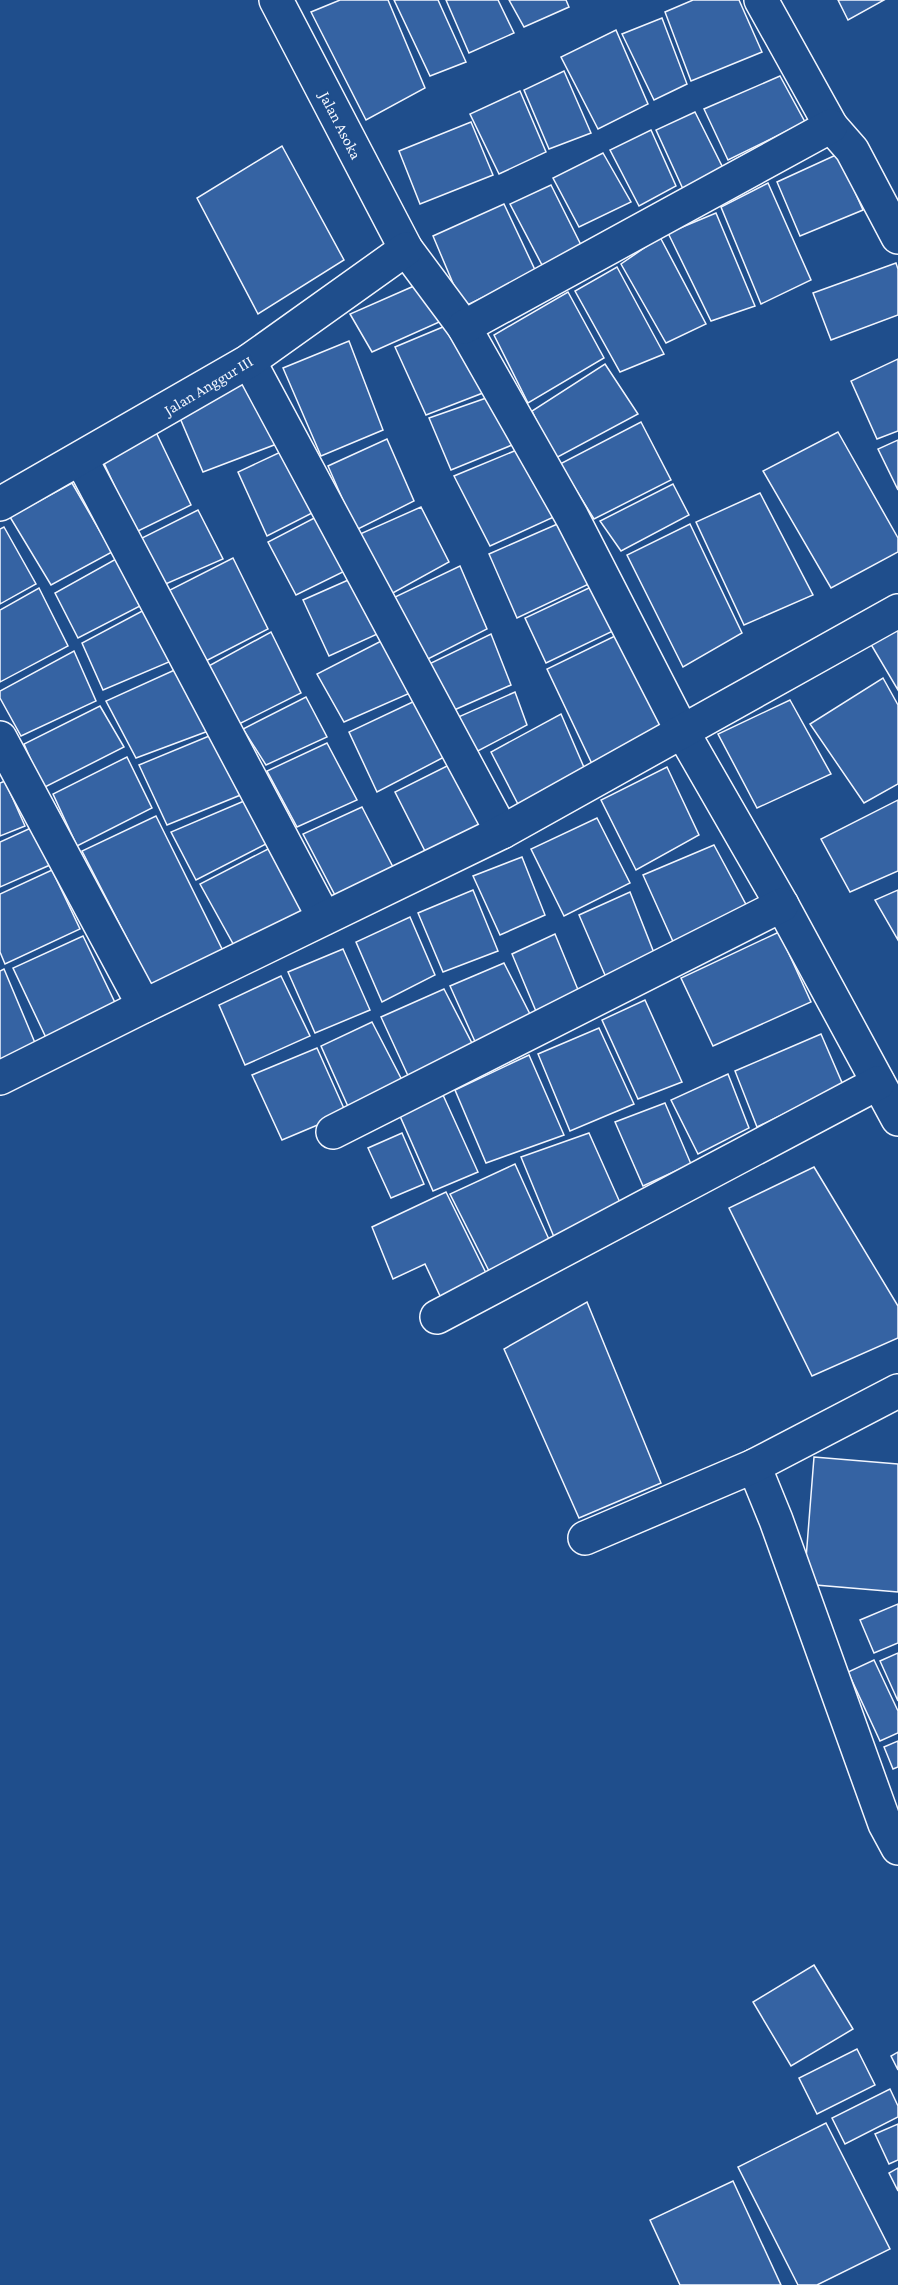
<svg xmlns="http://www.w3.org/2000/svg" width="898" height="2285" viewBox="0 0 898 2285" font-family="'Crimson Pro',serif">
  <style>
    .building { fill: #3563a3; stroke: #f2f6ff; stroke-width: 1.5 }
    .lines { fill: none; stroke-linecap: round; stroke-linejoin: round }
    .minor-casing { stroke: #f2f6ff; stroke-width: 36 }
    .minor { stroke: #1f4e8c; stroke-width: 33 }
    .labels { text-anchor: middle; stroke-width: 4.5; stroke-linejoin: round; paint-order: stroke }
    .street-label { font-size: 16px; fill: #f2f6ff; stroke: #1f4e8c }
  </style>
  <rect width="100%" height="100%" fill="#1f4e8c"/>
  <!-- building -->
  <g class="building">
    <path d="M 340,0 L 388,0 L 425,88 L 366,120 L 311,12 Z"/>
    <path d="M 394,0 L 438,0 L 466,62 L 430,76 Z"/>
    <path d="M 446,0 L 498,0 L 514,33 L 469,53 Z"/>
    <path d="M 509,0 L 566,0 L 569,7 L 524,27 Z"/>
    <path d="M 693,0 L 739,0 L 762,52 L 691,81 L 665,12 Z"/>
    <path d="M 838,0 L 884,0 L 848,20 Z"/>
    <path d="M 662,18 L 687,84 L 654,100 L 622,34 Z"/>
    <path d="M 616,30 L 648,104 L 598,129 L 561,57 Z"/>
    <path d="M 564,71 L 591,133 L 549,149 L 524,90 Z"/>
    <path d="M 780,76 L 805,122 L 728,160 L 704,109 Z"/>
    <path d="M 520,91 L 546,152 L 499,174 L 470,114 Z"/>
    <path d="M 695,112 L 724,170 L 683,189 L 656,130 Z"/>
    <path d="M 471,122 L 493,175 L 420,204 L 399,151 Z"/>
    <path d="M 651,130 L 676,186 L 639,206 L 610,150 Z"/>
    <path d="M 282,146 L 344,260 L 258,314 L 197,198 Z"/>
    <path d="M 603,153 L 631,202 L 579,227 L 553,178 Z"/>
    <path d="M 838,154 L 863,210 L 800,236 L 777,182 Z"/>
    <path d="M 768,183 L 811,280 L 761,304 L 721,207 Z"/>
    <path d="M 551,185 L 582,247 L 542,265 L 510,204 Z"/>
    <path d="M 504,204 L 536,272 L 463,307 L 433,236 Z"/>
    <path d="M 716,213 L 755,306 L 711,321 L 668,233 Z"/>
    <path d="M 660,237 L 706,324 L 666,343 L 621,264 Z"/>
    <path d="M 896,263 L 898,269 L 898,315 L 831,340 L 813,293 Z"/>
    <path d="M 617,267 L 664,354 L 620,372 L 575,291 Z"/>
    <path d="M 414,286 L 446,319 L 372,352 L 350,314 Z"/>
    <path d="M 568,292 L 604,358 L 528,403 L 494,335 Z"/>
    <path d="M 450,324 L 488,391 L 426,415 L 395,347 Z"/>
    <path d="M 349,341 L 383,430 L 321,456 L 283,368 Z"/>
    <path d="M 898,359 L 898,431 L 877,439 L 851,381 Z"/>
    <path d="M 605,364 L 638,414 L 554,459 L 532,411 Z"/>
    <path d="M 249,377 L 282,442 L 203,472 L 177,411 Z"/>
    <path d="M 492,396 L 517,443 L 451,470 L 429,418 Z"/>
    <path d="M 641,422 L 671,480 L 594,519 L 560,464 Z"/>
    <path d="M 154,428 L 191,505 L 136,532 L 102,459 Z"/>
    <path d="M 838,432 L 898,538 L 898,552 L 831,588 L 763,471 Z"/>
    <path d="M 387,439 L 414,501 L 356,530 L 328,466 Z"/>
    <path d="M 898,440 L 898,490 L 878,449 Z"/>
    <path d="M 287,449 L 320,509 L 267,536 L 238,472 Z"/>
    <path d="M 519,449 L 556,516 L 490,546 L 454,476 Z"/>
    <path d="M 72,483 L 112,552 L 51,585 L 10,517 Z"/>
    <path d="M 673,484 L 689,515 L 621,551 L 600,521 Z"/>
    <path d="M 760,493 L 813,595 L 744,625 L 696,522 Z"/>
    <path d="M 421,507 L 449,562 L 391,594 L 360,534 Z"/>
    <path d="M 198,510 L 223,559 L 161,586 L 140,539 Z"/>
    <path d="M 322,514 L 351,568 L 296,595 L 268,542 Z"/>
    <path d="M 562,522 L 591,583 L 517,618 L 489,554 Z"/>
    <path d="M 690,524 L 742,633 L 683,667 L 627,555 Z"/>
    <path d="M 4,527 L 36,584 L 0,604 L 0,529 Z"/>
    <path d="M 233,558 L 268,629 L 202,663 L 166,592 Z"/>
    <path d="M 116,559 L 142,605 L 78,638 L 55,593 Z"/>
    <path d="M 460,566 L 487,629 L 424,661 L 395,597 Z"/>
    <path d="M 355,577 L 384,631 L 329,656 L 303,600 Z"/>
    <path d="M 591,587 L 613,631 L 546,663 L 525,618 Z"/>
    <path d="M 39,588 L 68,646 L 0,682 L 0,610 Z"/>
    <path d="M 146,609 L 176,659 L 103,690 L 82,643 Z"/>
    <path d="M 898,618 L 898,690 L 866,636 Z"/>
    <path d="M 271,632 L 301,693 L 239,724 L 205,668 Z"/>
    <path d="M 491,634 L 511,685 L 452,711 L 427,665 Z"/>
    <path d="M 617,635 L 667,728 L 593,766 L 547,669 Z"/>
    <path d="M 387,638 L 417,690 L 344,722 L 317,674 Z"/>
    <path d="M 74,651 L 96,701 L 21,736 L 0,698 L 0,691 Z"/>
    <path d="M 179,668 L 211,730 L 136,758 L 106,701 Z"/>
    <path d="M 883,678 L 898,705 L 898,784 L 864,803 L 810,724 Z"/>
    <path d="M 515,692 L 527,725 L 474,753 L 456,718 Z"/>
    <path d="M 306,697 L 327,737 L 266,765 L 243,729 Z"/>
    <path d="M 419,699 L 448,755 L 377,792 L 349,732 Z"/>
    <path d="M 790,700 L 831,774 L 757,808 L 718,734 Z"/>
    <path d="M 100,706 L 124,747 L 43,788 L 24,744 Z"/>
    <path d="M 561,714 L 586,772 L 521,810 L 491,752 Z"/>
    <path d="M 214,734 L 243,794 L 167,825 L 139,765 Z"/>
    <path d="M 327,743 L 357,800 L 297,827 L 267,771 Z"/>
    <path d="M 127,757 L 152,808 L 77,846 L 53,794 Z"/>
    <path d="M 451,764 L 488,827 L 427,855 L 395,792 Z"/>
    <path d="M 667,767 L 699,835 L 636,870 L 601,800 Z"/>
    <path d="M 5,781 L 25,826 L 0,836 L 0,783 Z"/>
    <path d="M 898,800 L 898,871 L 850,892 L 821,839 Z"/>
    <path d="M 244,801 L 268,843 L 196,880 L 171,832 Z"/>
    <path d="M 362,807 L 394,869 L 337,899 L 303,834 Z"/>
    <path d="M 156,816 L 226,957 L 154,991 L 82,851 Z"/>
    <path d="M 597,818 L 630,883 L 564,916 L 531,849 Z"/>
    <path d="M 33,827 L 50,865 L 0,887 L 0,842 Z"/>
    <path d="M 714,845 L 750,912 L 675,946 L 643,875 Z"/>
    <path d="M 270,848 L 306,914 L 236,949 L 200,884 Z"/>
    <path d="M 522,857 L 545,915 L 500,935 L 473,876 Z"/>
    <path d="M 52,870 L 80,929 L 5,964 L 0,952 L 0,894 Z"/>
    <path d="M 473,890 L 498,951 L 443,972 L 418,913 Z"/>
    <path d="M 898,890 L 898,940 L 875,900 Z"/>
    <path d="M 630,892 L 656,958 L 608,982 L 579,915 Z"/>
    <path d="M 410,917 L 435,975 L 382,1002 L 356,942 Z"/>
    <path d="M 779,932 L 811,1002 L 713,1046 L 681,978 Z"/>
    <path d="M 555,934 L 581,997 L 538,1016 L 512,954 Z"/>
    <path d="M 83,936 L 119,1011 L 49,1044 L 13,968 Z"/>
    <path d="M 343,949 L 370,1010 L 315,1033 L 288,972 Z"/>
    <path d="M 504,963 L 532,1018 L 477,1046 L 450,986 Z"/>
    <path d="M 4,969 L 38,1050 L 0,1066 L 0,971 Z"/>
    <path d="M 281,976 L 310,1036 L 245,1065 L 219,1005 Z"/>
    <path d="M 444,989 L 475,1049 L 410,1080 L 381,1017 Z"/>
    <path d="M 645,1000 L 682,1082 L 638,1099 L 602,1020 Z"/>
    <path d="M 372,1022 L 404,1084 L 350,1111 L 321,1046 Z"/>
    <path d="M 599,1028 L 634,1104 L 570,1131 L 538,1054 Z"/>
    <path d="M 821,1034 L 843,1085 L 757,1127 L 735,1071 Z"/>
    <path d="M 317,1048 L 346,1113 L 282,1140 L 252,1075 Z"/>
    <path d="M 529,1055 L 564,1135 L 486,1163 L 455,1090 Z"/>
    <path d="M 728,1074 L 749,1128 L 698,1154 L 671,1100 Z"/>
    <path d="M 443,1095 L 478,1172 L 433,1191 L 400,1116 Z"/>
    <path d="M 665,1103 L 691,1164 L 643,1186 L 615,1122 Z"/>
    <path d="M 402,1133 L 424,1184 L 391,1198 L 368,1148 Z"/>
    <path d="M 589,1133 L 622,1207 L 554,1237 L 521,1157 Z"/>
    <path d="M 515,1164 L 552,1246 L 490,1273 L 450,1194 Z"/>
    <path d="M 814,1167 L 898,1306 L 898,1338 L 812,1376 L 729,1208 Z"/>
    <path d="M 446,1192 L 487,1275 L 441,1298 L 425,1264 L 393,1279 L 372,1227 Z"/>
    <path d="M 587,1302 L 661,1483 L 579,1518 L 504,1349 Z"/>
    <path d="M 814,1457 L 898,1464 L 898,1592 L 804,1584 Z"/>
    <path d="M 898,1604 L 898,1643 L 874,1653 L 860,1620 Z"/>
    <path d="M 898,1653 L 898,1701 L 880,1661 Z"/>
    <path d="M 874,1660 L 898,1711 L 898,1733 L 880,1741 L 848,1672 Z"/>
    <path d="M 898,1741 L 898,1767 L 893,1769 L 884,1747 Z"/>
    <path d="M 814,1965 L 853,2029 L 791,2066 L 753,2002 Z"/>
    <path d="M 857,2049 L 875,2085 L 817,2114 L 799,2078 Z"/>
    <path d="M 898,2052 L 898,2070 L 891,2056 Z"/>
    <path d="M 890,2089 L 898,2106 L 898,2117 L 845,2144 L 832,2118 Z"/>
    <path d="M 826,2123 L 890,2249 L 817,2285 L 798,2285 L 738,2167 Z"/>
    <path d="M 898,2124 L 898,2160 L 889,2164 L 875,2134 Z"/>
    <path d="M 898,2168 L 898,2191 L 889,2173 Z"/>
    <path d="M 733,2181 L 781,2285 L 680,2285 L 650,2220 Z"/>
  </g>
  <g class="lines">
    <defs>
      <g id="minor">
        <path d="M 276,0 L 406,249 L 464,327 L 572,517 L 682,731 L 782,905 L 898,1119"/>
        <path d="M 761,0 L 831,126 L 852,150 L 898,237"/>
        <path d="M 464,327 L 831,126"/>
        <path d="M 249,361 L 502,832"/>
        <path d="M 81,459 L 324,918"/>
        <path d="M 0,504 L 249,361 L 406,249"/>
        <path d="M 0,738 L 144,1006"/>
        <path d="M 0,1078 L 144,1006 L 502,832 L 898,611"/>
        <path d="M 333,1132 L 782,905"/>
        <path d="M 437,1317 L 878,1083"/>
        <path d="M 754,1466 L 776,1520 L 885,1824 L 898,1848"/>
        <path d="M 585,1538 L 754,1466 L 898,1391"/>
      </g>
    </defs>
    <!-- minor casing -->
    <use href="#minor" class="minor-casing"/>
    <!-- minor -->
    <use href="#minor" class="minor"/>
  </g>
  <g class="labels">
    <!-- street labels -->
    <g class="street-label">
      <text transform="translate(341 125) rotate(63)" y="6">Jalan Asoka</text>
      <text transform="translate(208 385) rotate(-31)" y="6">Jalan Anggur III</text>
    </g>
  </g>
</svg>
